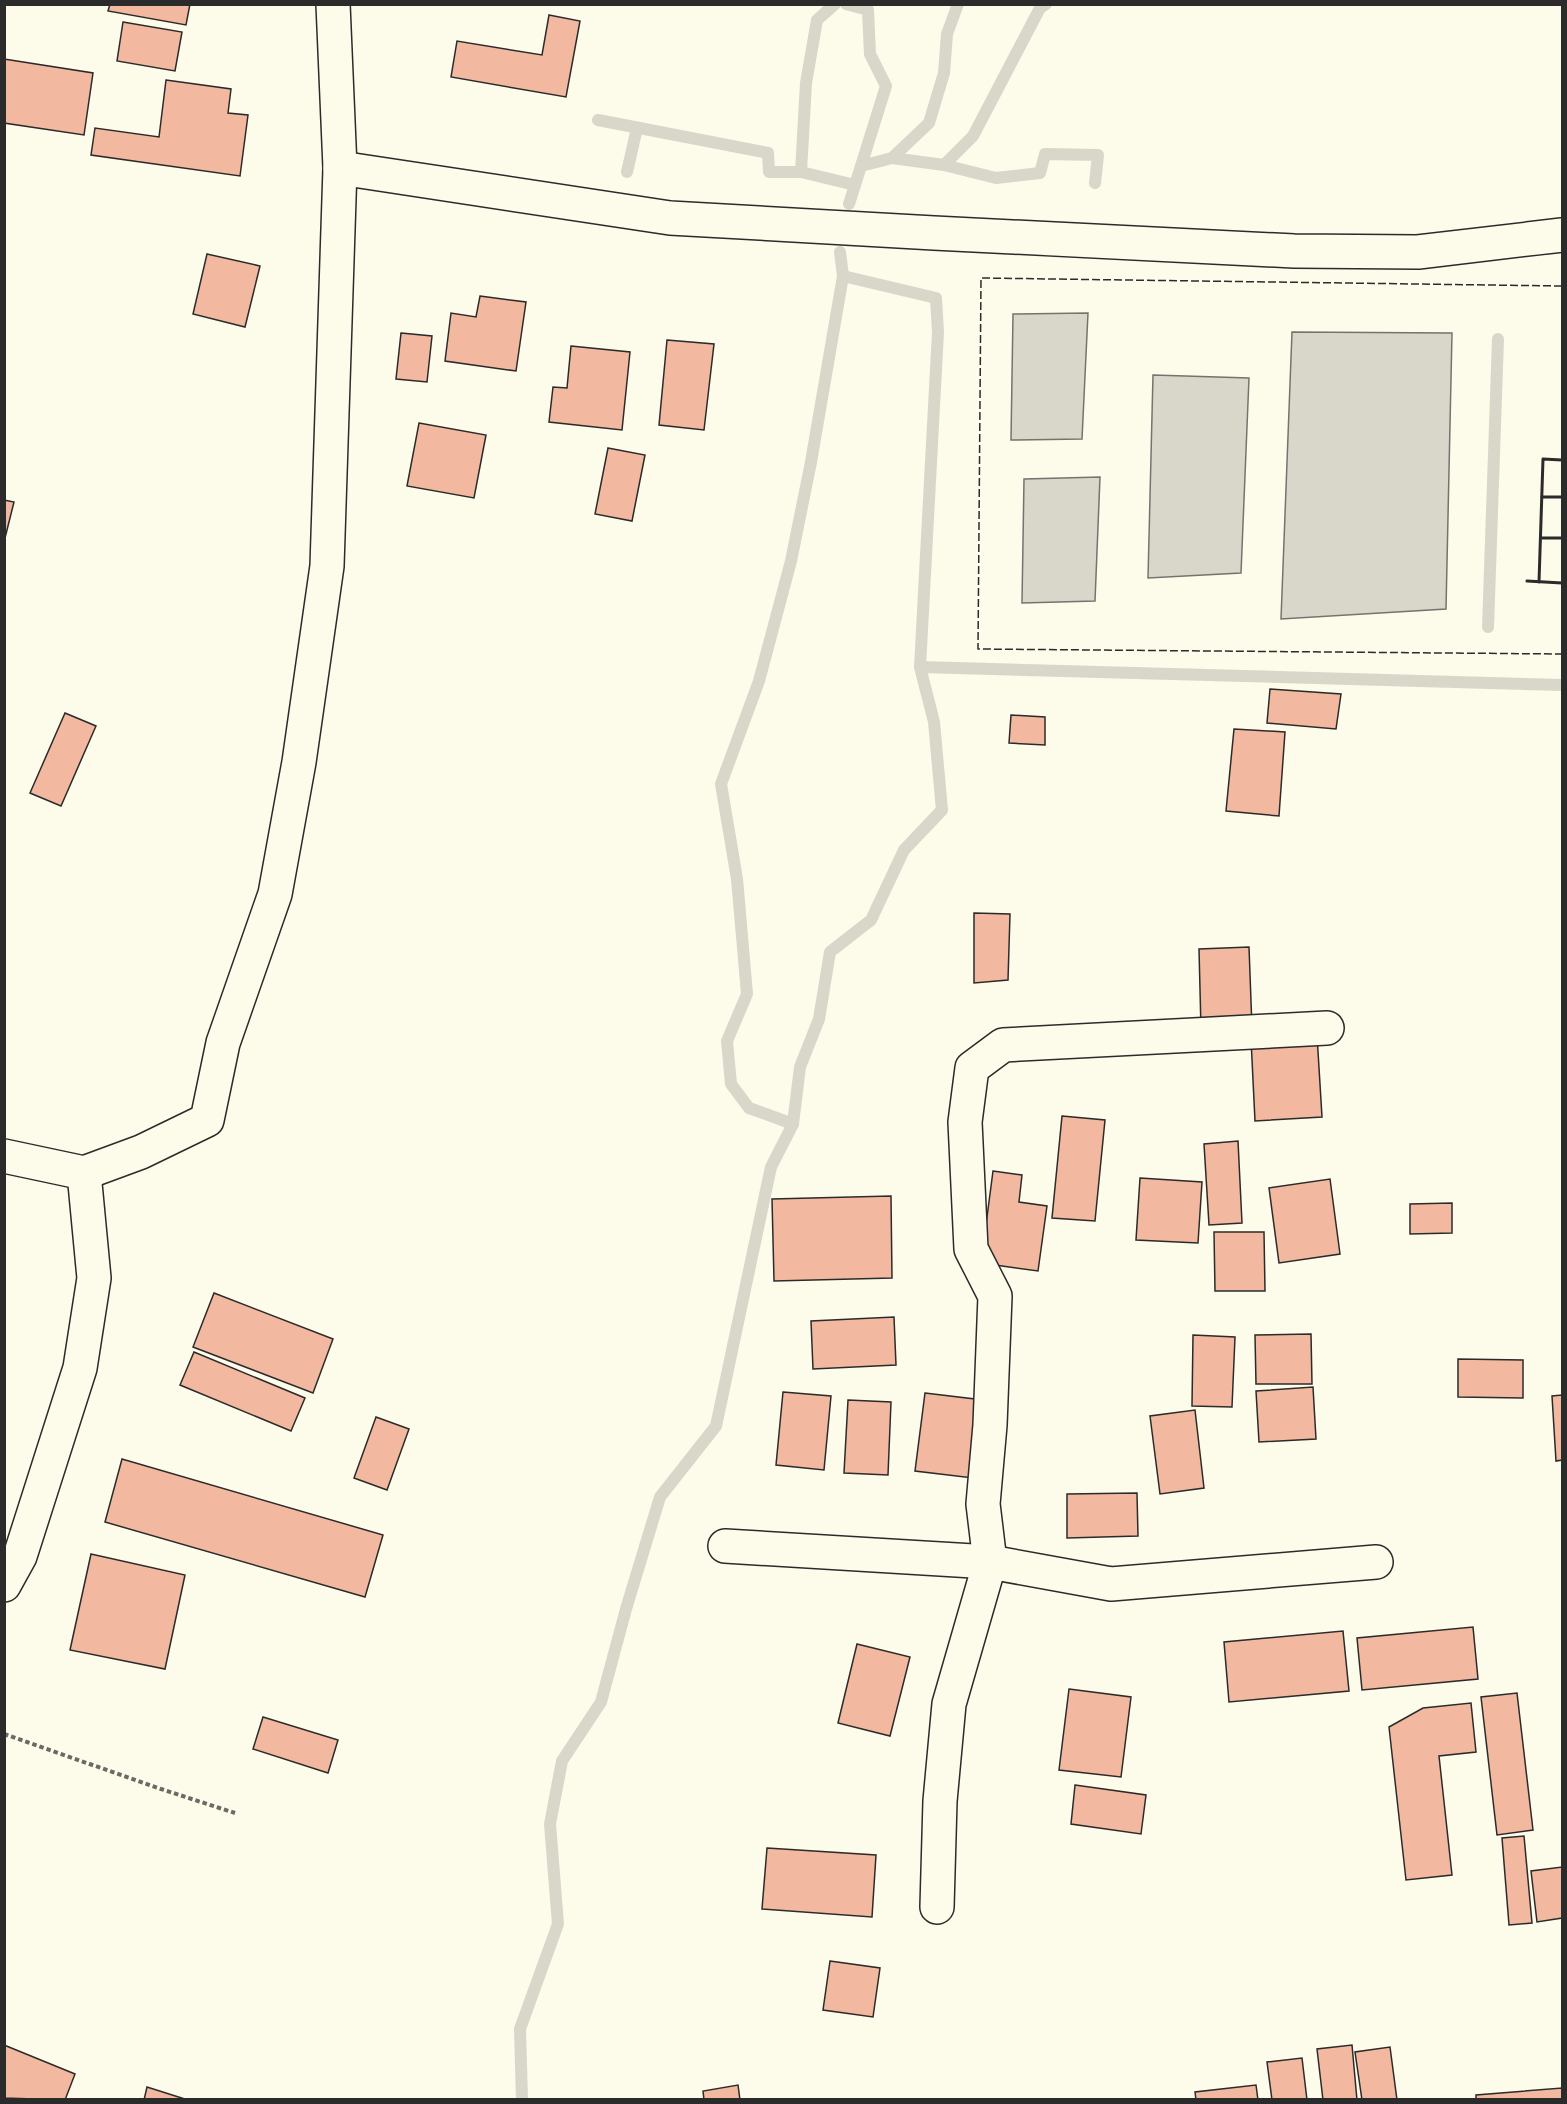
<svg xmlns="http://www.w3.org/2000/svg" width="1567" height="2104" viewBox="0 0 1567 2104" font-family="'IBM Plex Sans',sans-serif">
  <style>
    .water { fill: #d8d7c9; stroke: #74746e; stroke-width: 1.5 }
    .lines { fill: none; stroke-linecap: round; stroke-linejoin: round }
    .stream { stroke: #d8d7c9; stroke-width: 12 }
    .building { fill: #f2b8a0; stroke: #2b2b2b; stroke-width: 1.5 }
    .street-casing { stroke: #2b2b2b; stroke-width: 36 }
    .path { stroke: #6a6964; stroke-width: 4; stroke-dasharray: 4.5 3; stroke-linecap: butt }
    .street { stroke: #fdfbea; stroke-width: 33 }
    .fence { stroke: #2b2b2b; stroke-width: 1.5; stroke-dasharray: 8 3; stroke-linecap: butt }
    .wall { stroke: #2b2b2b; stroke-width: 3 }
  </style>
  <rect width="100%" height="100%" fill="#fdfbea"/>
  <!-- water -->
  <g class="water">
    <path d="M 1088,313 L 1082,439 L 1011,440 L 1013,314 Z"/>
    <path d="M 1292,332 L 1452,333 L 1446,609 L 1281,619 Z"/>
    <path d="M 1153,375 L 1249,378 L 1241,573 L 1148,578 Z"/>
    <path d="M 1100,477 L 1095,601 L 1022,603 L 1024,479 Z"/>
  </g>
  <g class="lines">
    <!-- stream -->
    <g class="stream">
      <path d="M 846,4 L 868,10 L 870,54 L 886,86 L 861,166"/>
      <path d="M 598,120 L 768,153 L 769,172 L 801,172 L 855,185"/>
      <path d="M 892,158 L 944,165 L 973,136 L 1040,8 L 1046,4"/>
      <path d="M 944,165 L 996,178 L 1040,173 L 1045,154 L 1098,155 L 1095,183"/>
      <path d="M 627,172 L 637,128"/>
      <path d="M 801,172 L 806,83 L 817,20 L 835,4"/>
      <path d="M 849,204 L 861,166 L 892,158 L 929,123 L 944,73 L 947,34 L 958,4"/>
      <path d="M 1488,627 L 1498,339"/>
      <path d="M 920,667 L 1562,685"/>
      <path d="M 793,1124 L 800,1067 L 819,1019 L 830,952 L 871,920 L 904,850 L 942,810 L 934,722 L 920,667 L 938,332 L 936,298 L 843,276"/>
      <path d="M 522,2100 L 520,2029 L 558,1924 L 550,1824 L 562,1761 L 601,1702 L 626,1609 L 660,1497 L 716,1426 L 771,1167 L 793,1124 L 749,1108 L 731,1084 L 727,1041 L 747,994 L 737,879 L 721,784 L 759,681 L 791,561 L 811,462 L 843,276 L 840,252"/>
    </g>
  </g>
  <!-- building -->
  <g class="building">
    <path d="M 110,4 L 190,4 L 186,25 L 108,11 Z"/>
    <path d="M 549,15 L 580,21 L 566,97 L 451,77 L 457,41 L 542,55 Z"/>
    <path d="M 123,22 L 182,32 L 175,71 L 117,61 Z"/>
    <path d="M 4,59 L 93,73 L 84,135 L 4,123 Z"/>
    <path d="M 166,80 L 231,89 L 228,113 L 248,115 L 240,176 L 91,155 L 95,128 L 159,137 Z"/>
    <path d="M 207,254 L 260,266 L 245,327 L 193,314 Z"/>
    <path d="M 480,296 L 526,302 L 516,371 L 445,361 L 451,313 L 476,317 Z"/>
    <path d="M 401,333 L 432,336 L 427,382 L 396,379 Z"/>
    <path d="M 667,340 L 714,344 L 704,430 L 659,425 Z"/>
    <path d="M 571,346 L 630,352 L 622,430 L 549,422 L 553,387 L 567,388 Z"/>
    <path d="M 419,423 L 486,435 L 474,498 L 407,486 Z"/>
    <path d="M 608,448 L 645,455 L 632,521 L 595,514 Z"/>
    <path d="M 4,500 L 14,502 L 4,542 Z"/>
    <path d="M 1270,689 L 1341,694 L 1336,729 L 1267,723 Z"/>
    <path d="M 65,713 L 96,726 L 61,806 L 30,793 Z"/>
    <path d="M 1011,715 L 1045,717 L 1045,745 L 1009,743 Z"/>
    <path d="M 1234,729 L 1285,732 L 1279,816 L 1226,811 Z"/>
    <path d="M 974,913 L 1010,914 L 1008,980 L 974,983 Z"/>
    <path d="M 1249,947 L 1252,1028 L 1201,1029 L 1199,949 Z"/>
    <path d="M 1317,1035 L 1322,1117 L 1255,1121 L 1251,1039 Z"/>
    <path d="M 1062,1116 L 1105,1120 L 1095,1221 L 1052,1218 Z"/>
    <path d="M 1238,1141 L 1242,1223 L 1209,1225 L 1204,1144 Z"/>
    <path d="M 993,1171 L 1022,1175 L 1019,1202 L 1047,1206 L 1038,1271 L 981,1263 Z"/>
    <path d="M 1140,1178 L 1202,1182 L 1198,1243 L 1136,1240 Z"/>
    <path d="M 1330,1179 L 1340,1254 L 1279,1263 L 1269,1188 Z"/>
    <path d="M 891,1196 L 892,1278 L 774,1281 L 772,1199 Z"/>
    <path d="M 1452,1203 L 1452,1233 L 1410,1234 L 1410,1204 Z"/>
    <path d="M 1214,1232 L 1264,1232 L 1265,1291 L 1215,1291 Z"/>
    <path d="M 214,1293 L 333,1339 L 313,1393 L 193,1347 Z"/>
    <path d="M 894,1317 L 896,1365 L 813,1369 L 811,1321 Z"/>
    <path d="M 1311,1334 L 1312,1384 L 1256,1384 L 1255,1335 Z"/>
    <path d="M 1193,1335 L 1235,1337 L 1232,1407 L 1192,1406 Z"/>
    <path d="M 194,1352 L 305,1398 L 291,1431 L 180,1385 Z"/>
    <path d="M 1458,1359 L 1523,1360 L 1523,1398 L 1458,1397 Z"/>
    <path d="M 1313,1387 L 1316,1439 L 1259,1442 L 1256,1391 Z"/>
    <path d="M 783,1392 L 831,1396 L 824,1470 L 776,1465 Z"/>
    <path d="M 925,1393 L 983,1400 L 973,1478 L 915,1471 Z"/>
    <path d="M 1562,1395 L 1562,1460 L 1556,1461 L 1552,1396 Z"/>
    <path d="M 848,1400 L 891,1402 L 888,1475 L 844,1473 Z"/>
    <path d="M 1195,1410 L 1204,1488 L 1160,1494 L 1150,1416 Z"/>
    <path d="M 376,1417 L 409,1429 L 387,1490 L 354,1478 Z"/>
    <path d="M 122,1459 L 383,1535 L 365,1597 L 105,1522 Z"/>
    <path d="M 1137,1493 L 1138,1536 L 1067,1538 L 1067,1494 Z"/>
    <path d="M 91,1554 L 185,1575 L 165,1669 L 70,1650 Z"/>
    <path d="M 1473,1627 L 1478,1679 L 1362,1690 L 1357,1638 Z"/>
    <path d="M 1343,1631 L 1349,1691 L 1229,1702 L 1224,1642 Z"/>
    <path d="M 857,1644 L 910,1657 L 890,1736 L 838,1723 Z"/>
    <path d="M 1069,1689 L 1131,1697 L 1121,1777 L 1059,1770 Z"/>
    <path d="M 1517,1693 L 1533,1830 L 1497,1835 L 1481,1697 Z"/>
    <path d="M 1471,1703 L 1476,1752 L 1439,1756 L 1452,1875 L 1406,1880 L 1389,1727 L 1423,1708 Z"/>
    <path d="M 263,1717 L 338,1740 L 328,1773 L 253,1749 Z"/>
    <path d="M 1075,1785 L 1146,1795 L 1141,1834 L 1071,1824 Z"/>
    <path d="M 1524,1836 L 1532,1923 L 1509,1925 L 1502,1838 Z"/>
    <path d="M 767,1848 L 876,1855 L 872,1917 L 762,1909 Z"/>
    <path d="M 1562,1867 L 1562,1918 L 1537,1922 L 1531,1871 Z"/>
    <path d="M 830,1961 L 880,1968 L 873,2017 L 823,2010 Z"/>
    <path d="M 4,2045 L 75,2074 L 65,2100 L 4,2098 Z"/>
    <path d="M 1352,2045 L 1357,2100 L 1323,2100 L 1317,2049 Z"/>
    <path d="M 1390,2047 L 1397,2100 L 1362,2100 L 1355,2052 Z"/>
    <path d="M 1302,2058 L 1307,2100 L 1272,2100 L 1267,2062 Z"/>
    <path d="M 738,2085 L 740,2100 L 704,2100 L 703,2091 Z"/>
    <path d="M 1256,2085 L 1258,2100 L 1196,2100 L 1195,2092 Z"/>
    <path d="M 147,2087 L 188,2100 L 144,2100 Z"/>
    <path d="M 1562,2088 L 1562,2100 L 1476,2100 L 1476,2095 Z"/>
  </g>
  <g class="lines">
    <defs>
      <g id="street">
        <path d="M 340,168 L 670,218 L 934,233 L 1294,251 L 1418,252 L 1562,235"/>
        <path d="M 4,1156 L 84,1173 L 141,1152 L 207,1120 L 223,1043 L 275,894 L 299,762 L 327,566 L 340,168 L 333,4"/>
        <path d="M 725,1546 L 990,1562 L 1111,1584 L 1376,1562"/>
        <path d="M 4,1585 L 20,1556 L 80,1368 L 94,1278 L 84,1173"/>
        <path d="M 937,1907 L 940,1801 L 949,1704 L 990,1562 L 983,1504 L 990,1425 L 995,1296 L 971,1249 L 965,1122 L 972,1068 L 1003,1045 L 1327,1028"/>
      </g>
    </defs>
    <!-- street casing -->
    <use href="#street" class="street-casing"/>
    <!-- path -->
    <path class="path" d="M 4,1734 L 161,1789 L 235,1813"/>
    <!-- street -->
    <use href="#street" class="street"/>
    <!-- fence -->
    <path class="fence" d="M 1562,286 L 981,278 L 978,649 L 1562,654"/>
    <!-- wall -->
    <g class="wall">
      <path d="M 1542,497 L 1562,497"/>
      <path d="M 1541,538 L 1562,538"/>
      <path d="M 1527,581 L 1562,583"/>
      <path d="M 1539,582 L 1543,459 L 1562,460"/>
    </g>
  </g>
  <!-- border -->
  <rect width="1567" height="2104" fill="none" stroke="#2b2b2b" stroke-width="12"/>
</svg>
